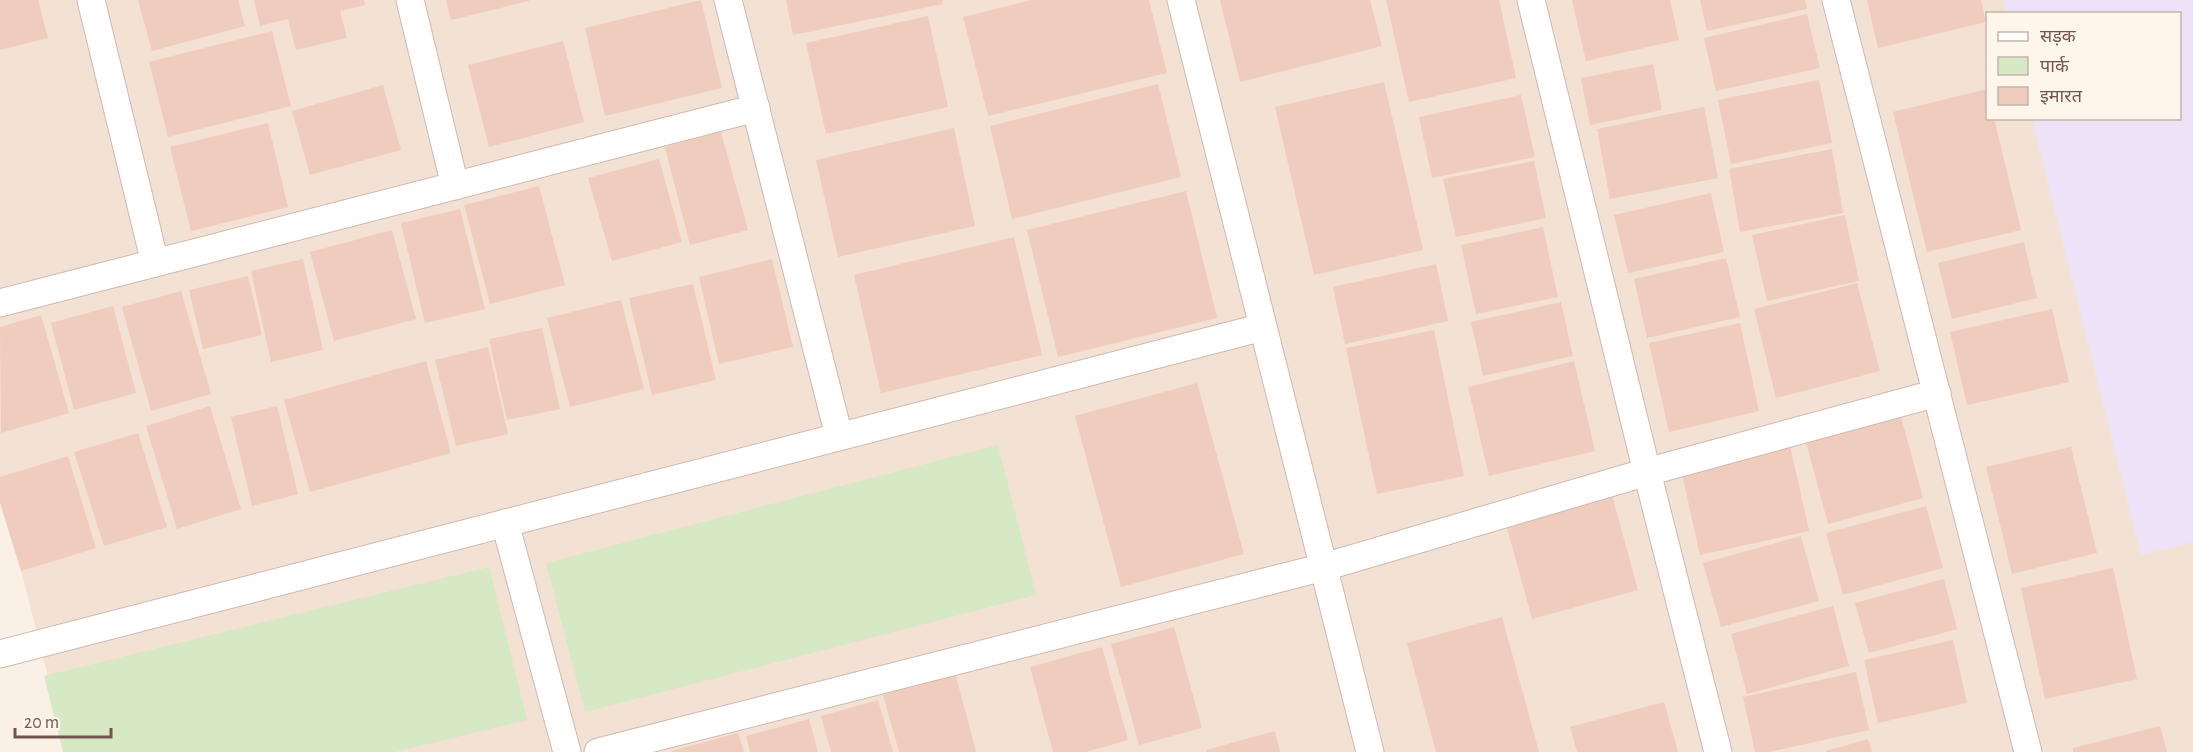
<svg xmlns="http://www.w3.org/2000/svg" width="2193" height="752" viewBox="0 0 2193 752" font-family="'Alegreya Sans','Noto Sans Devanagari',sans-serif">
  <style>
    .residential { fill: #f3e1d4; fill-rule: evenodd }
    .education { fill: #ede2f8 }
    .green { fill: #d7e8c4 }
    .building { fill: #f0ccbe }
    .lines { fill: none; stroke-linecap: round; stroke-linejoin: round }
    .street-casing { stroke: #cfb9af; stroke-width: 29 }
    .street { stroke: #fff; stroke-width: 27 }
  </style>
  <rect width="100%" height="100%" fill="#fbf0e5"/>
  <!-- residential -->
  <path class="residential" d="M 0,0 L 2193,0 L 2193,752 L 67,752 L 0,487 ZM 1988,14 L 2180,14 L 2180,118 L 1988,118 Z"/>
  <!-- education -->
  <path class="education" d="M 2003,0 L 2193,0 L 2193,542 L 2141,555 L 2032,119 L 2180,118 L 2180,14 L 2006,13 Z"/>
  <!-- green -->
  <g class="green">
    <path d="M 998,445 L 1036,595 L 585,712 L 546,563 Z"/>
    <path d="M 489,567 L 527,720 L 395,752 L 63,752 L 44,676 Z"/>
  </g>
  <!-- building -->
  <g class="building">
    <path d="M 0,0 L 38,0 L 48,38 L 0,50 Z"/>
    <path d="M 138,0 L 238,0 L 245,26 L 152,51 Z"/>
    <path d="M 254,0 L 364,0 L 365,5 L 340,11 L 347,38 L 296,50 L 288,19 L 260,26 Z"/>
    <path d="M 446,0 L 529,0 L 529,1 L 451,20 Z"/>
    <path d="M 701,0 L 722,88 L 605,116 L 585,28 Z"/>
    <path d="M 786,0 L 942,0 L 943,4 L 793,35 Z"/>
    <path d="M 1031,0 L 1149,0 L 1167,73 L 988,116 L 963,17 Z"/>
    <path d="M 1220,0 L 1370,0 L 1382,46 L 1240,82 Z"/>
    <path d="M 1386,0 L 1499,0 L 1516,78 L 1409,102 Z"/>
    <path d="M 1572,0 L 1670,0 L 1679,40 L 1586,61 Z"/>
    <path d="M 1700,0 L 1805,0 L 1807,9 L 1707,31 Z"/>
    <path d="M 1867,0 L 1981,0 L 1986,22 L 1878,48 Z"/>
    <path d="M 1807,14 L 1820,68 L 1716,91 L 1704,38 Z"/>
    <path d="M 928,16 L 948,107 L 826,134 L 806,43 Z"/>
    <path d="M 272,31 L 291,106 L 168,137 L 149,62 Z"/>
    <path d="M 563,41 L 584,122 L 489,147 L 468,65 Z"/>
    <path d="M 1653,64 L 1662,110 L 1590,125 L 1581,78 Z"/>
    <path d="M 1819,80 L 1832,143 L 1731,164 L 1718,100 Z"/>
    <path d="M 1384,82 L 1423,250 L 1314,275 L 1275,107 Z"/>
    <path d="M 1158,84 L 1181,177 L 1012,219 L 990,126 Z"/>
    <path d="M 383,85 L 401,150 L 310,175 L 292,111 Z"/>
    <path d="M 1987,89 L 1988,118 L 1994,118 L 2021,230 L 1927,252 L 1893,112 Z"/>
    <path d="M 1521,95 L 1535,157 L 1432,178 L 1419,117 Z"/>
    <path d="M 1704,107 L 1718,178 L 1610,199 L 1597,129 Z"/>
    <path d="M 268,123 L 288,207 L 191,231 L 170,147 Z"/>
    <path d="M 954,128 L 975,226 L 838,257 L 816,160 Z"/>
    <path d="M 721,132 L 748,230 L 690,245 L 665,147 Z"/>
    <path d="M 1832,149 L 1843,213 L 1740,232 L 1729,169 Z"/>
    <path d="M 659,159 L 682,242 L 612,261 L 588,178 Z"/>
    <path d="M 1534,161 L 1546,218 L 1456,237 L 1443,179 Z"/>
    <path d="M 539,186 L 565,285 L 490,304 L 464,205 Z"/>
    <path d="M 1186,191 L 1217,318 L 1058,357 L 1027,230 Z"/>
    <path d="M 1711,193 L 1724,252 L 1628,273 L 1614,215 Z"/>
    <path d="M 460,209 L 485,309 L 425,323 L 401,223 Z"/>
    <path d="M 1845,215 L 1859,281 L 1767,301 L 1752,235 Z"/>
    <path d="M 1543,227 L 1558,297 L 1476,314 L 1461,245 Z"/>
    <path d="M 392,230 L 416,319 L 334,341 L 310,252 Z"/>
    <path d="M 1014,237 L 1042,355 L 881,393 L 854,275 Z"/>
    <path d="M 2024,242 L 2037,298 L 1952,319 L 1938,263 Z"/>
    <path d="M 1726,258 L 1740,317 L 1647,338 L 1634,279 Z"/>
    <path d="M 303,259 L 323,350 L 271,362 L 251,271 Z"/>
    <path d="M 772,259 L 793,347 L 719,364 L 699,277 Z"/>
    <path d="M 1436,264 L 1448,321 L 1345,344 L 1333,287 Z"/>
    <path d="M 248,276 L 262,335 L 203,349 L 189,290 Z"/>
    <path d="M 1857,283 L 1880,371 L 1776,398 L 1754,309 Z"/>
    <path d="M 693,284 L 716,380 L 652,395 L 629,298 Z"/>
    <path d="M 181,291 L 211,394 L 151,411 L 122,307 Z"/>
    <path d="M 621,300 L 644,389 L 570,407 L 547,318 Z"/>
    <path d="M 1561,302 L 1573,356 L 1483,376 L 1471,322 Z"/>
    <path d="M 113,306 L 136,393 L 74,410 L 51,323 Z"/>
    <path d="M 2052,309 L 2069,382 L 1967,405 L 1950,332 Z"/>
    <path d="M 41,315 L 69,413 L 1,433 L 0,327 Z"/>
    <path d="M 1740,323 L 1759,411 L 1669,432 L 1649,343 Z"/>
    <path d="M 542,328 L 560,409 L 507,420 L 489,339 Z"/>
    <path d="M 1434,330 L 1464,476 L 1377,494 L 1346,348 Z"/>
    <path d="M 488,347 L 508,434 L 456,446 L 435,360 Z"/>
    <path d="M 426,361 L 451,453 L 310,492 L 284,400 Z"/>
    <path d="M 1574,361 L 1595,451 L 1489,476 L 1468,387 Z"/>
    <path d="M 1197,383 L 1244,554 L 1121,587 L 1075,416 Z"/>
    <path d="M 210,406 L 241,509 L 177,529 L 146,426 Z"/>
    <path d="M 277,406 L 298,494 L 252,506 L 231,417 Z"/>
    <path d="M 1899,409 L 1923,498 L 1828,524 L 1804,435 Z"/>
    <path d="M 138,433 L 167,527 L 104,546 L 74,452 Z"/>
    <path d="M 1789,441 L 1809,531 L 1700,555 L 1680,465 Z"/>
    <path d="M 2071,447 L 2097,553 L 2012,574 L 1986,467 Z"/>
    <path d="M 68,456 L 96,548 L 21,571 L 0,503 L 0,477 Z"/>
    <path d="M 1610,488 L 1638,590 L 1532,619 L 1504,517 Z"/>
    <path d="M 1926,506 L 1943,568 L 1843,595 L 1826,533 Z"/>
    <path d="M 1801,536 L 1819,601 L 1721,627 L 1703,563 Z"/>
    <path d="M 2113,568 L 2137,679 L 2045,699 L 2021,588 Z"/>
    <path d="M 1944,579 L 1957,629 L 1869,653 L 1855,603 Z"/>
    <path d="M 1833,606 L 1849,666 L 1747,694 L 1731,634 Z"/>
    <path d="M 1502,617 L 1539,752 L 1436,752 L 1407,643 Z"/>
    <path d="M 1174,627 L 1202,728 L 1139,745 L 1111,644 Z"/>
    <path d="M 1953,640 L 1967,703 L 1878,723 L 1864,660 Z"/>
    <path d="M 1102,647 L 1128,740 L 1086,752 L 1053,752 L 1030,667 Z"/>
    <path d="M 955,672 L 976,752 L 899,752 L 882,691 Z"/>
    <path d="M 1856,672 L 1869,730 L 1769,752 L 1755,752 L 1743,697 Z"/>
    <path d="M 878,700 L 893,752 L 831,752 L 821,716 Z"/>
    <path d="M 1664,702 L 1678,752 L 1577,752 L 1570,727 Z"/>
    <path d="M 809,719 L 818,752 L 750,752 L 746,736 Z"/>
    <path d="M 2160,726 L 2167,752 L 2073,752 L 2073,748 Z"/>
    <path d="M 1275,731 L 1280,752 L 1206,752 L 1206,750 Z"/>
    <path d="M 738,733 L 744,752 L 672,752 L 672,751 Z"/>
    <path d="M 1868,739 L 1872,752 L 1826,752 L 1826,751 Z"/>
  </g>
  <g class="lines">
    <defs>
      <g id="street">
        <path d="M 91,0 L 155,263"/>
        <path d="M 410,0 L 455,186"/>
        <path d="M 728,0 L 839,436"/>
        <path d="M 1181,0 L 1370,752"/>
        <path d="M 1531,0 L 1647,472 L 1718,752"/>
        <path d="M 1836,0 L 2028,752"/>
        <path d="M 0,303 L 756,108"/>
        <path d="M 505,523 L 567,752"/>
        <path d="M 0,654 L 1263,327"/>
        <path d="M 598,752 L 1324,567 L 1647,472 L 1937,393"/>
      </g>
    </defs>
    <!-- street casing -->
    <use href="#street" class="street-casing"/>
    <!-- street -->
    <use href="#street" class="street"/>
  </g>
  <!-- legend -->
  <rect x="1986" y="12" width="195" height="108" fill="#fef5eb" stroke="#c6b5ab" stroke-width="1.5"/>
  <rect x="1998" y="32" width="30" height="9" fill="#ffffff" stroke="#c6b5ab" stroke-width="1.5"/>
  <text x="2040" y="42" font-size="18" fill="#73554b">सड़क</text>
  <rect x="1998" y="57" width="30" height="18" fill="#d7e8c4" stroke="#c6b5ab" stroke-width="1.5"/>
  <text x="2040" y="72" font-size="18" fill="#73554b">पार्क</text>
  <rect x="1998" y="87" width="30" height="18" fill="#f0ccbe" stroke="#c6b5ab" stroke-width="1.5"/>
  <text x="2040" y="102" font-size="18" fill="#73554b">इमारत</text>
  <!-- scale -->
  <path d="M15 728v9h96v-9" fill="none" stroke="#73554b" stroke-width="3"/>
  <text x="24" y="728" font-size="18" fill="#73554b" stroke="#fef5eb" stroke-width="4.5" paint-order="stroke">20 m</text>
</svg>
